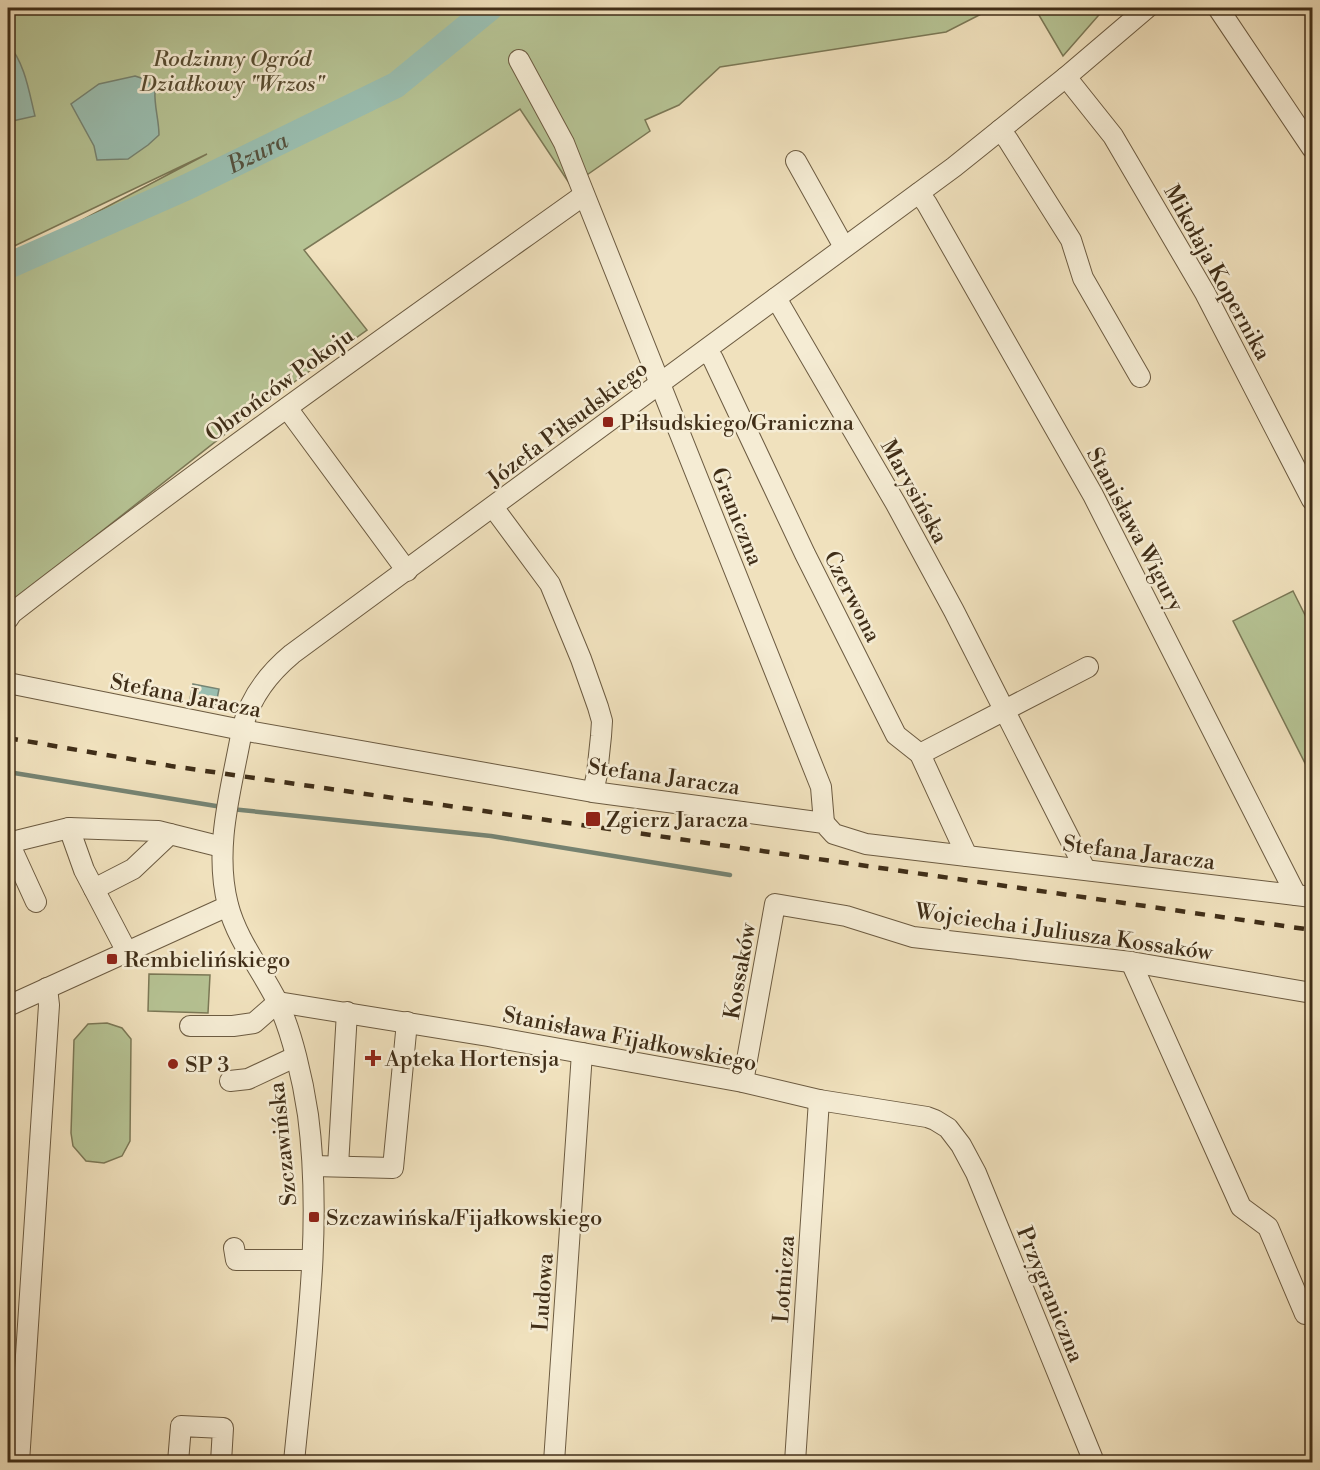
<svg xmlns="http://www.w3.org/2000/svg" width="1320" height="1470" viewBox="0 0 1320 1470" font-family="'Libre Bodoni',serif">
  <style>
    .green { fill: #b6c394; stroke: #7b7856; stroke-width: 1.5 }
    .water { fill: #9abeb0; stroke: #768473; stroke-width: 1.5 }
    .lines { fill: none; stroke-linecap: round; stroke-linejoin: round }
    .stream { stroke: #768473; stroke-width: 4.5 }
    .river { stroke: #9abeb0; stroke-width: 26 }
    .minor-casing { stroke: #6c5b41; stroke-width: 22 }
    .minor { stroke: #f5ecd4; stroke-width: 20 }
    .rail { stroke: #402e18; stroke-width: 4.5; stroke-dasharray: 10 10; stroke-linecap: butt }
    .poi-dot { fill: #8f2418; stroke: #f5ecd4; stroke-width: 2 }
    .labels { text-anchor: middle; stroke-width: 5; stroke-linejoin: round; paint-order: stroke }
    .park-label { font-size: 22px; font-style: italic; fill: #584c31; stroke: #f5ecd4 }
    .street-label { font-size: 22px; fill: #402e18; stroke: #f5ecd4 }
    .poi-label { font-size: 22px; fill: #402e18; stroke: #f5ecd4; text-anchor: start }
    .water-label { font-size: 24px; font-style: italic; fill: #56523e; stroke: #f5ecd4 }
  </style>
  <rect width="100%" height="100%" fill="#f0e1bd"/>
  <filter id="stains"><feTurbulence type="fractalNoise" baseFrequency=".00333" numOctaves="4"/><feColorMatrix values="0 0 0 0 .2 0 0 0 0 .09 0 0 0 0 .02 0 0 0 .5 -.17"/></filter>
  <radialGradient id="worn" r=".72"><stop offset=".6" stop-color="#630" stop-opacity="0"/><stop offset="1" stop-color="#630" stop-opacity=".3"/></radialGradient>
  <!-- green -->
  <g class="green">
    <path d="M 8,8 L 993,8 L 946,32 L 720,67 L 679,105 L 645,120 L 650,131 L 571,186 L 520,109 L 304,250 L 367,330 L 262,405 L 8,605 L 8,259 L 207,154 L 8,249 Z"/>
    <path d="M 1017,8 L 1105,8 L 1063,56 L 1036,10 Z"/>
    <path d="M 1293,591 L 1312,629 L 1312,777 L 1233,621 Z"/>
    <path d="M 149,974 L 210,975 L 208,1013 L 148,1011 Z"/>
    <path d="M 107,1023 L 122,1028 L 131,1039 L 130,1141 L 122,1156 L 104,1163 L 86,1161 L 73,1146 L 71,1133 L 74,1040 L 88,1024 Z"/>
  </g>
  <!-- water -->
  <g class="water">
    <path d="M 8,44 C 25,63 29,92 35,116 L 8,122 Z"/>
    <path d="M 135,76 L 147,80 L 155,91 C 154,106 159,120 159,135 L 148,145 L 128,159 L 97,160 L 94,146 L 71,104 L 99,84 Z"/>
    <path d="M 193,684 L 219,689 L 216,704 L 190,699 Z"/>
  </g>
  <g class="lines">
    <!-- stream -->
    <g class="stream">
      <path d="M 8,772 L 222,807"/>
      <path d="M 231,809 L 491,836 L 730,875"/>
    </g>
    <!-- river -->
    <path class="river" id="s1" d="M 8,266 L 187,187 L 396,85 L 490,8"/>
    <defs>
      <g id="minor">
        <path d="M 1218,8 L 1312,148"/>
        <path d="M 519,60 L 564,143 L 579,181 L 821,787 L 824,823"/>
        <path d="M 1066,77 L 1113,136 L 1205,293 L 1312,500"/>
        <path d="M 1000,130 L 1008,140 L 1071,240 L 1083,278 L 1140,377"/>
        <path d="M 796,161 L 844,247"/>
        <path d="M 919,193 L 927,204 L 1093,495 L 1296,895"/>
        <path d="M 776,298 L 896,504 L 954,611 L 1085,869"/>
        <path d="M 706,350 L 713,359 L 805,554 L 896,735 L 920,754 L 967,856"/>
        <path d="M 287,408 L 407,571"/>
        <path d="M 493,507 L 550,584 L 581,659 L 598,707 L 602,721 L 601,736 L 597,774 L 593,792"/>
        <path d="M 8,619 L 12,613 C 199,468 392,332 584,195"/>
        <path d="M 8,683 L 242,730 L 593,792 L 824,823 L 834,834 L 866,844 L 1312,897"/>
        <path d="M 920,754 L 1088,667"/>
        <path d="M 69,828 L 84,870 L 127,952"/>
        <path d="M 8,843 L 69,828 L 158,831 L 222,847"/>
        <path d="M 9,843 L 36,902"/>
        <path d="M 94,889 L 133,869 L 170,834"/>
        <path d="M 1131,962 L 1241,1207 L 1268,1227 L 1305,1314"/>
        <path d="M 8,1006 L 228,906"/>
        <path d="M 190,1026 L 233,1026 L 254,1023 L 278,1002 L 488,1036 L 743,1082 L 819,1100 L 927,1117 L 935,1120 L 948,1128 L 961,1145 L 976,1173 L 1094,1462"/>
        <path d="M 230,1081 L 248,1079 L 295,1057"/>
        <path d="M 743,1082 L 775,904 L 846,916 L 913,937 L 1131,962 L 1312,993"/>
        <path d="M 313,1166 L 393,1168 L 407,1022"/>
        <path d="M 338,1166 L 347,1012"/>
        <path d="M 234,1248 L 236,1260 L 312,1260"/>
        <path d="M 19,1462 L 49,1005 L 47,988"/>
        <path d="M 178,1462 L 181,1426 L 223,1428 L 221,1462"/>
        <path d="M 294,1462 C 305,1347 323,1230 308,1115 C 303,1081 292,1031 277,1001 C 261,969 237,940 228,905 C 213,847 232,787 242,730 C 249,699 268,674 292,654 L 954,167 L 1066,77 L 1147,8"/>
        <path d="M 554,1462 L 582,1053"/>
        <path d="M 795,1462 L 819,1100"/>
      </g>
    </defs>
    <!-- minor casing -->
    <use href="#minor" class="minor-casing"/>
    <!-- minor -->
    <use href="#minor" class="minor"/>
    <!-- rail -->
    <path class="rail" d="M 8,738 L 171,766 L 1312,930"/>
  </g>
  <!-- markers -->
  <g class="poi-dot">
    <rect x="602" y="416" width="12" height="12" rx="3"/>
    <rect x="585" y="811" width="16" height="16" rx="3"/>
    <rect x="106" y="953" width="12" height="12" rx="3"/>
    <path d="M370 1049h6v6h6v6h-6v6h-6v-6h-6v-6h6z"/>
    <circle cx="173" cy="1064" r="6"/>
    <rect x="308" y="1211" width="12" height="12" rx="3"/>
  </g>
  <g class="labels">
    <!-- park labels -->
    <g class="park-label">
      <text x="232" y="66">Rodzinny Ogród<tspan x="232" dy="25">Działkowy "Wrzos"</tspan></text>
    </g>
    <!-- street labels -->
    <g class="street-label">
      <text transform="translate(1218 272) rotate(61)" y="8">Mikołaja Kopernika</text>
      <text transform="translate(279 384) rotate(-36)" y="8">Obrońców Pokoju</text>
      <text transform="translate(567 423) rotate(-37)" y="8">Józefa Piłsudskiego</text>
      <text transform="translate(915 491) rotate(61)" y="8">Marysińska</text>
      <text transform="translate(738 516) rotate(68)" y="8">Graniczna</text>
      <text transform="translate(1136 529) rotate(62)" y="8">Stanisława Wigury</text>
      <text transform="translate(853 596) rotate(63)" y="8">Czerwona</text>
      <text transform="translate(186 695) rotate(11)" y="8">Stefana Jaracza</text>
      <text transform="translate(664 776) rotate(8)" y="8">Stefana Jaracza</text>
      <text transform="translate(1139 852) rotate(7)" y="8">Stefana Jaracza</text>
      <text transform="translate(1064 931) rotate(8)" y="8">Wojciecha i Juliusza Kossaków</text>
      <text transform="translate(739 971) rotate(-80)" y="8">Kossaków</text>
      <text transform="translate(630 1038) rotate(11)" y="8">Stanisława Fijałkowskiego</text>
      <text transform="translate(282 1144) rotate(-96)" y="8">Szczawińska</text>
      <text transform="translate(783 1279) rotate(-86)" y="8">Lotnicza</text>
      <text transform="translate(542 1292) rotate(-86)" y="8">Ludowa</text>
      <text transform="translate(1051 1294) rotate(68)" y="8">Przygraniczna</text>
    </g>
    <!-- poi labels -->
    <g class="poi-label">
      <text x="620" y="430">Piłsudskiego/Graniczna</text>
      <text x="606" y="827">Zgierz Jaracza</text>
      <text x="124" y="967">Rembielińskiego</text>
      <text x="385" y="1066">Apteka Hortensja</text>
      <text x="185" y="1072">SP 3</text>
      <text x="326" y="1225">Szczawińska/Fijałkowskiego</text>
    </g>
    <!-- water labels -->
    <g class="water-label">
      <text dy="8" stroke="none"><textPath href="#s1" startOffset="274">Bzura</textPath></text>
    </g>
  </g>
  <!-- margin -->
  <rect width="1320" height="1470" fill="none" stroke="#f0e1bd" stroke-width="30"/>
  <rect x="9" y="9" width="1302" height="1452" fill="none" stroke="#402e18" stroke-width="3"/>
  <rect x="15" y="15" width="1290" height="1440" fill="none" stroke="#402e18" stroke-width="1.5"/>
  <rect width="100%" height="100%" filter="url(#stains)"/>
  <rect width="100%" height="100%" fill="url(#worn)"/>
</svg>
